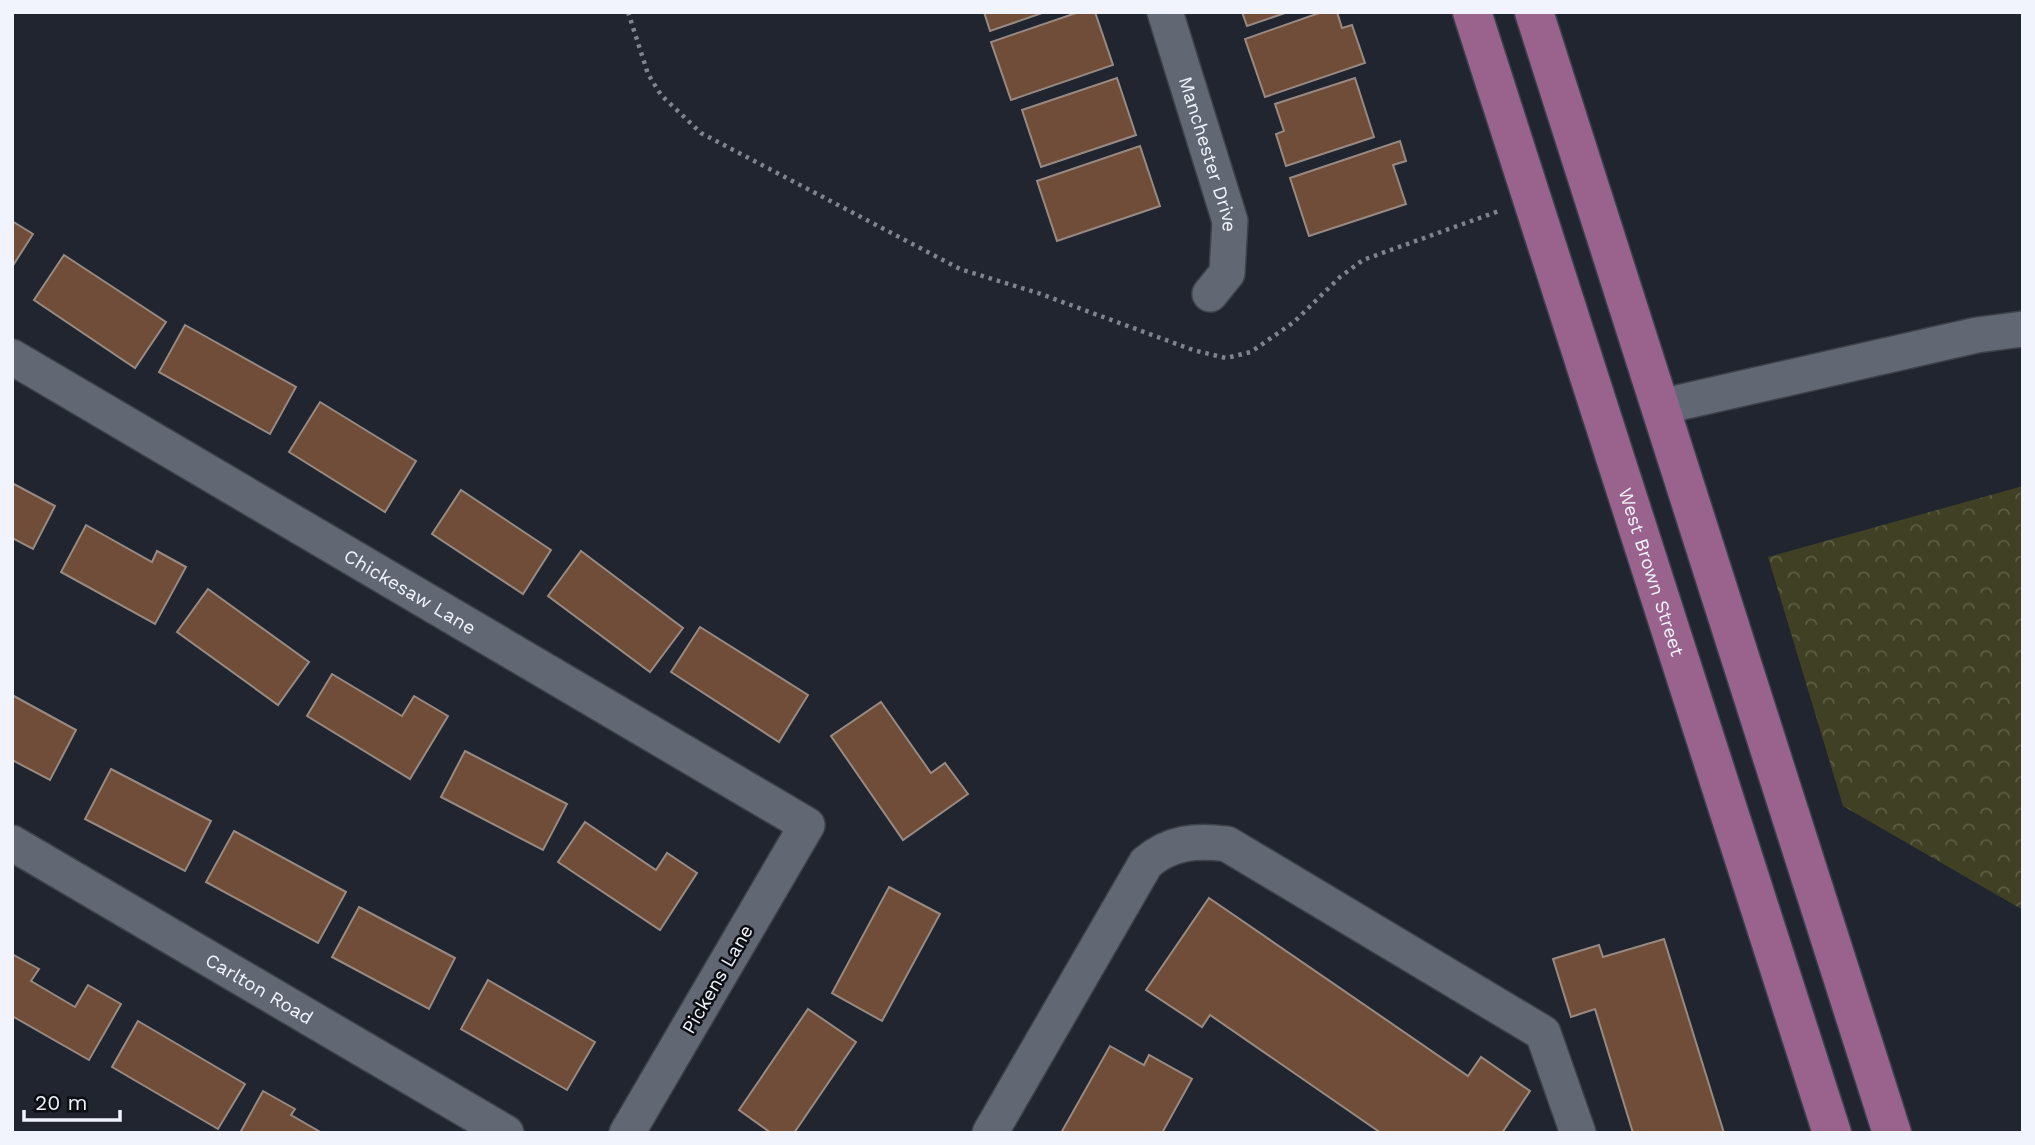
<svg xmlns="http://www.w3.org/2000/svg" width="2035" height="1145" viewBox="0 0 2035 1145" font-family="'Work Sans',sans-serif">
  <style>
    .forest { fill: url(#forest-crowns) }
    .building { fill: #6f4d38; stroke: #988a82; stroke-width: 2 }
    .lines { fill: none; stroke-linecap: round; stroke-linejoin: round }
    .minor-casing { stroke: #3d4149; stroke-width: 38 }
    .major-casing { stroke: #3d4149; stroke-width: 41 }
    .path { stroke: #7f848d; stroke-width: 4.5; stroke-dasharray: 3.5 5; stroke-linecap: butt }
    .minor { stroke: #626774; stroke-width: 35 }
    .major { stroke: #99638d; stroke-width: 38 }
    .labels { text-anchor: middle; stroke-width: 5; stroke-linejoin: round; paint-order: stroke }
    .street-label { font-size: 19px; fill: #f1f4fc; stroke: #0c0e13 }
  </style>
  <defs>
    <pattern id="forest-crowns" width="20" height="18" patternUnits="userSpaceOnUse" patternTransform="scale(1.75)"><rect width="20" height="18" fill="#404124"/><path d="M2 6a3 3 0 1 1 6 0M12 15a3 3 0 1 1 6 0" fill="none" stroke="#5c5d45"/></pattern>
  </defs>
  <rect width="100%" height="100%" fill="#20252f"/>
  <!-- forest -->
  <path class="forest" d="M 2023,486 L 2023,910 L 1843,806 L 1768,557 Z"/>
  <!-- building -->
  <g class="building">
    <path d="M 984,12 L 1045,12 L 990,31 Z"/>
    <path d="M 1079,12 L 1095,12 L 1113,65 L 1011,100 L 991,42 Z"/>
    <path d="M 1242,12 L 1288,12 L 1247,26 Z"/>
    <path d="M 1322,12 L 1337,12 L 1342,28 L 1352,25 L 1365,63 L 1265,97 L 1245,39 Z"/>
    <path d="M 1117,78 L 1136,135 L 1041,167 L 1022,110 Z"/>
    <path d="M 1355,78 L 1374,137 L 1286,166 L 1276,134 L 1284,131 L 1275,104 Z"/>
    <path d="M 1400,141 L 1406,161 L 1393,165 L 1406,204 L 1309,236 L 1290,178 Z"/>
    <path d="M 1140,146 L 1160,206 L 1057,241 L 1037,181 Z"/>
    <path d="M 12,221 L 33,234 L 12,267 Z"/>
    <path d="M 64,255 L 166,322 L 135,368 L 34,300 Z"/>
    <path d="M 185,325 L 296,387 L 270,434 L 159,372 Z"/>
    <path d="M 320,402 L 416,461 L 385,512 L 289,452 Z"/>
    <path d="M 12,483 L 55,506 L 33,549 L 12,538 Z"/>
    <path d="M 461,490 L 551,550 L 523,594 L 432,534 Z"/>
    <path d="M 86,525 L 152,562 L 157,551 L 186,567 L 155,624 L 61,572 Z"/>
    <path d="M 581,551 L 683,628 L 650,672 L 548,596 Z"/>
    <path d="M 208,589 L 309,662 L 278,705 L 177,632 Z"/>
    <path d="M 700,627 L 808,695 L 779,742 L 671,672 Z"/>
    <path d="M 332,674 L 402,716 L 414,696 L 448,716 L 410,779 L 307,716 Z"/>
    <path d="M 12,695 L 76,730 L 50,780 L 12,760 Z"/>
    <path d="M 881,702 L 931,773 L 945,763 L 968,794 L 903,840 L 831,736 Z"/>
    <path d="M 465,751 L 567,804 L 543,850 L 441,797 Z"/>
    <path d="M 111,769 L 211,821 L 185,871 L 85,819 Z"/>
    <path d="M 585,822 L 656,870 L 667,853 L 697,873 L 660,930 L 558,862 Z"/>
    <path d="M 234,831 L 346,892 L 318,943 L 206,882 Z"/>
    <path d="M 889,887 L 940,914 L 882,1021 L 832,993 Z"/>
    <path d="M 1209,898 L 1468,1076 L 1481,1057 L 1530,1091 L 1502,1133 L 1381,1133 L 1210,1015 L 1202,1027 L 1146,990 Z"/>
    <path d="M 359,907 L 455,958 L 429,1009 L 332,957 Z"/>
    <path d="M 1664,939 L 1724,1133 L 1633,1133 L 1595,1009 L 1571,1017 L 1553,959 L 1599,945 L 1603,957 Z"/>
    <path d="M 12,954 L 39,969 L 31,981 L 75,1007 L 88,985 L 121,1004 L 89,1060 L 12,1016 Z"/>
    <path d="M 488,980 L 595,1042 L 567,1090 L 461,1029 Z"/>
    <path d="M 808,1009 L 856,1042 L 794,1133 L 771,1133 L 739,1110 Z"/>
    <path d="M 138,1021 L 245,1084 L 218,1129 L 112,1067 Z"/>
    <path d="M 1110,1046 L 1144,1065 L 1149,1055 L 1192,1079 L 1162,1133 L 1061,1133 Z"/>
    <path d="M 263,1091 L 295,1109 L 291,1115 L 322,1133 L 240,1133 Z"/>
  </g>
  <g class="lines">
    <defs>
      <g id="minor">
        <path id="s1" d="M 1165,12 L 1230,221 L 1227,273 L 1210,294"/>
        <path id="s2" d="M 12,357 L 807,825 L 627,1133"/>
        <path d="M 1660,407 L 1977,335 L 2023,329"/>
        <path id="s3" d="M 12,843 L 506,1133"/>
        <path d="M 990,1133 L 1146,863 C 1170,842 1196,840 1227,844 L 1543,1033 L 1578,1133"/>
      </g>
      <g id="major">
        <path id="s4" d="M 1472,12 L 1832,1133"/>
        <path d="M 1534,12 L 1892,1133"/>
      </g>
    </defs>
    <!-- minor casing -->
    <use href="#minor" class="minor-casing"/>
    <!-- major casing -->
    <use href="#major" class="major-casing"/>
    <!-- path -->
    <path class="path" d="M 628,12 L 648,74 L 661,95 L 701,133 L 960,269 L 1038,293 L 1193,350 L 1226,358 L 1251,352 L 1294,322 L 1340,277 L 1363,260 L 1499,211"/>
    <!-- minor -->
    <use href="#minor" class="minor"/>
    <!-- major -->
    <use href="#major" class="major"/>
  </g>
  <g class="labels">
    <!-- street labels -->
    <g class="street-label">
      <text dy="7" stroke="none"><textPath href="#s1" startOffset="149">Manchester Drive</textPath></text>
      <text dy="7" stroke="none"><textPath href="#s4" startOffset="588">West Brown Street</textPath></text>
      <text dy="7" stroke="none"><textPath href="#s2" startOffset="462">Chickesaw Lane</textPath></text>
      <text transform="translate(717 979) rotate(-60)" y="7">Pickens Lane</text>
      <text dy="7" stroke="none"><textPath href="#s3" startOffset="287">Carlton Road</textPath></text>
    </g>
  </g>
  <!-- border -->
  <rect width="2035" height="1145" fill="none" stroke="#f1f4fc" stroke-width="28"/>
  <!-- scale -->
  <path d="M24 1110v10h96v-10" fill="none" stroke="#f1f4fc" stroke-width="3.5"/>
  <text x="35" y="1110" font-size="21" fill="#f1f4fc" stroke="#0c0e13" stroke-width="5" paint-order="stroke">20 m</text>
</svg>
